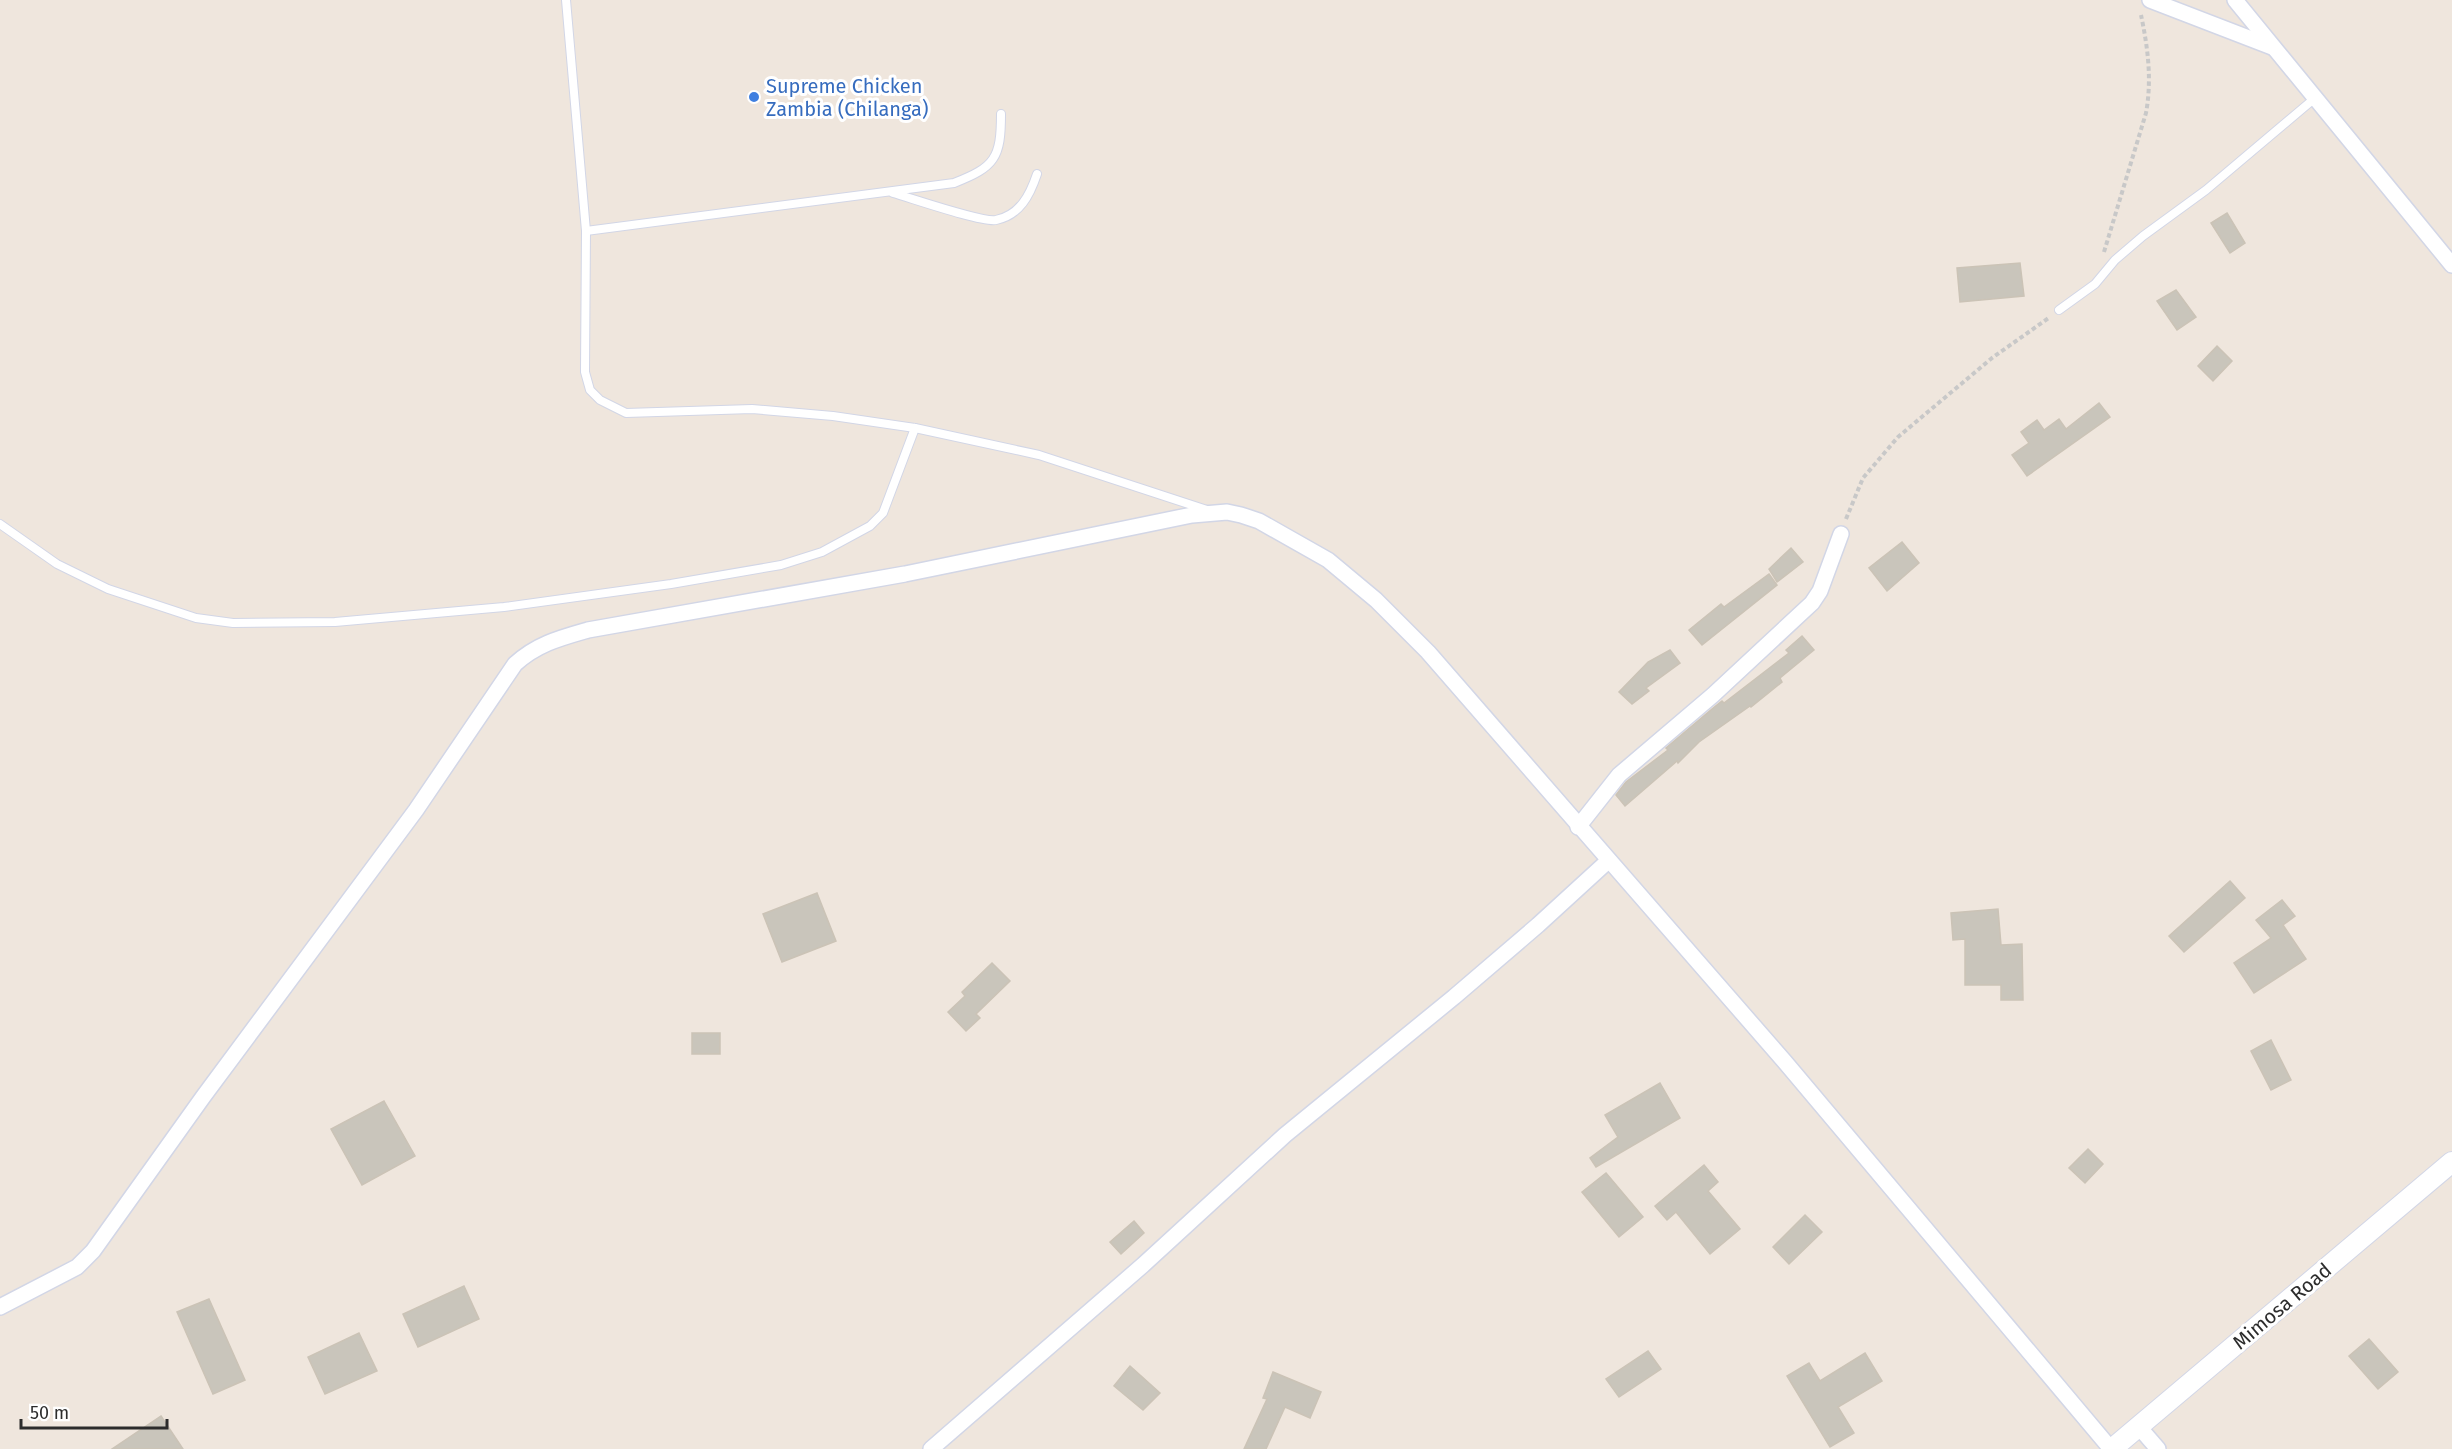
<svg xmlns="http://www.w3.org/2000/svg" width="2452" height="1449" viewBox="0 0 2452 1449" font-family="'Fira Sans',sans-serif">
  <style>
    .building { fill: #c9c5bb; stroke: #cbc3b6; stroke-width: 1.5 }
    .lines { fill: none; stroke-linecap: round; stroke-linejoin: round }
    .service-casing { stroke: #d2d6e6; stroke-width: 10 }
    .minor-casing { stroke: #d2d6e6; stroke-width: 18 }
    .tertiary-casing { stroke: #d2d6e6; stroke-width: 22 }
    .path { stroke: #c8c8c8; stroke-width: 4; stroke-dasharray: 4.5 3; stroke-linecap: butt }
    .service { stroke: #fff; stroke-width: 8 }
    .minor { stroke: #fff; stroke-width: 15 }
    .tertiary { stroke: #fff; stroke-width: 20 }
    .shop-dot { fill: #3f7fe0; stroke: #fff; stroke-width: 2 }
    .labels { text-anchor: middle; stroke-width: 6; stroke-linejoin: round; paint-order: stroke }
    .shop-label { font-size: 20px; fill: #366cbe; stroke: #fff; text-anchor: start }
    .street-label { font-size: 20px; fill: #2c2c2c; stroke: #fff }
  </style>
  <rect width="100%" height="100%" fill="#efe6dd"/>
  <!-- building -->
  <g class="building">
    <path d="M 2227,213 L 2245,243 L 2230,253 L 2211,223 Z"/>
    <path d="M 2020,263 L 2024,296 L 1960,302 L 1957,268 Z"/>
    <path d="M 2176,290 L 2196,317 L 2177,330 L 2157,301 Z"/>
    <path d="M 2217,346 L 2232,361 L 2213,381 L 2198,366 Z"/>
    <path d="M 2099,403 L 2110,417 L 2027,476 L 2012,455 L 2029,443 L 2021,432 L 2037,420 L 2044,430 L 2059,419 L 2066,429 Z"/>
    <path d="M 1902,542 L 1919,563 L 1887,591 L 1869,568 Z"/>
    <path d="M 1791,548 L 1803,562 L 1777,582 L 1769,569 Z"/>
    <path d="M 1769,574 L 1777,585 L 1702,645 L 1689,630 L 1721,604 L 1724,607 Z"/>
    <path d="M 1802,636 L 1814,650 L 1780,678 L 1782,682 L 1751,707 L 1750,706 L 1699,742 L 1678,763 L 1677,761 L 1625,806 L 1616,795 L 1626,782 L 1668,750 L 1666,748 L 1712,709 L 1722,701 L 1724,703 L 1789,653 L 1786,650 Z"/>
    <path d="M 1670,650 L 1680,663 L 1646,688 L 1649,691 L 1632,704 L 1619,692 L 1648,662 Z"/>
    <path d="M 2230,881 L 2245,898 L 2184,952 L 2169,936 Z"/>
    <path d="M 817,893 L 836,941 L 782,962 L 763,914 Z"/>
    <path d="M 2282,900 L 2295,916 L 2283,925 L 2306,959 L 2254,993 L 2234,963 L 2271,938 L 2256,920 Z"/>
    <path d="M 1998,909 L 2001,945 L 2022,944 L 2023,1000 L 2001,1000 L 2001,985 L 1965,985 L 1965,939 L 1953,940 L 1951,913 Z"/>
    <path d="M 992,963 L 1010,981 L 976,1014 L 980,1018 L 966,1031 L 948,1012 L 965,996 L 962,992 Z"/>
    <rect x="692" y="1033" width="28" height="21"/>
    <path d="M 2271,1040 L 2291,1080 L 2271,1090 L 2251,1051 Z"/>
    <path d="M 1660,1083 L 1680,1118 L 1596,1167 L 1590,1158 L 1618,1137 L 1605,1115 Z"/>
    <path d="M 384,1101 L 415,1156 L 362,1185 L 331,1129 Z"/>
    <path d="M 2088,1149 L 2103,1164 L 2085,1183 L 2069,1168 Z"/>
    <path d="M 1704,1165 L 1718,1182 L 1708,1191 L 1740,1229 L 1710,1254 L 1676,1212 L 1667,1220 L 1655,1206 Z"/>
    <path d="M 1606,1173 L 1643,1217 L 1619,1237 L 1582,1192 Z"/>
    <path d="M 1805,1215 L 1822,1232 L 1789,1264 L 1773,1247 Z"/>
    <path d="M 1134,1221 L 1144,1233 L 1121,1254 L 1110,1242 Z"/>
    <path d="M 464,1286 L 479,1319 L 418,1347 L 403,1314 Z"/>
    <path d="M 209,1299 L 245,1380 L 213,1394 L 177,1312 Z"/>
    <path d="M 359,1333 L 377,1371 L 325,1394 L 308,1357 Z"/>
    <path d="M 2369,1339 L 2398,1372 L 2378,1389 L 2349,1356 Z"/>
    <path d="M 1648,1351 L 1661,1369 L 1619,1397 L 1606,1379 Z"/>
    <path d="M 1865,1353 L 1882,1381 L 1838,1407 L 1854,1433 L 1830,1447 L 1787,1376 L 1809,1363 L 1820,1381 Z"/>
    <path d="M 1130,1366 L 1160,1393 L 1143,1410 L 1114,1386 Z"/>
    <path d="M 1273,1372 L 1321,1392 L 1310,1418 L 1285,1407 L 1266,1449 L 1244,1449 L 1267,1399 L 1263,1398 Z"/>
    <path d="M 161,1416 L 183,1449 L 112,1449 Z"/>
  </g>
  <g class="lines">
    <defs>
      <g id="service">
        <path d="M 566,0 L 586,231 L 585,372 L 590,390 L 600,400 L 626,413 L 752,409 L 833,416 L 915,428 L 1039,455 L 1207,510"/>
        <path d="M 893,193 C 911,198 983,223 996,220 C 1020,215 1030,195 1037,174"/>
        <path d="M 586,231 L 954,183 C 995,167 1001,158 1001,114"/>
        <path d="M 2059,310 L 2095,284 L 2115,260 L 2143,236 L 2206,190 L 2315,98"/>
        <path d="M 0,524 L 57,564 L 108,589 L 196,618 L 233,623 L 335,622 L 504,607 L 671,584 L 781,565 L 822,552 L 870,526 L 883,513 L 915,428"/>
      </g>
      <g id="minor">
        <path d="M 2150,0 L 2272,47"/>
        <path d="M 2235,0 L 2452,265"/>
        <path d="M 1578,827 L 1619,775 L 1713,695 L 1812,603 L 1820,591 L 1841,534"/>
        <path d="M 0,1307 L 77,1267 L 93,1251 L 203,1097 L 416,810 L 515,664 C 537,644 560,638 588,630 L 905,574 L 1192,515 L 1227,512 L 1241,515 L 1259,521 L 1328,560 L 1376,600 L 1428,652 L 1785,1062 L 2111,1449"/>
        <path d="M 2139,1427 L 2158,1449"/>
        <path d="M 931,1449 L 1143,1265 L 1285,1135 L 1454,997 L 1538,925 L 1608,861"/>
      </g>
      <path id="tertiary" d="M 2112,1449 L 2452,1162"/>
    </defs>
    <!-- service casing -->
    <use href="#service" class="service-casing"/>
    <!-- minor casing -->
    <use href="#minor" class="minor-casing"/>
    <!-- tertiary casing -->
    <use href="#tertiary" class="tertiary-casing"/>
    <!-- path -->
    <g class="path">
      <path d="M 2104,252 L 2146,113 C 2152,80 2148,48 2141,15"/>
      <path d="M 1846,519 L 1863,478 L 1898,437 L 1992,358 L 2050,317"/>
    </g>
    <!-- service -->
    <use href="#service" class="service"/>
    <!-- minor -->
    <use href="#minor" class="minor"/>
    <!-- tertiary -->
    <use href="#tertiary" class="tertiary"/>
  </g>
  <!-- markers -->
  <circle class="shop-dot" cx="754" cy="97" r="6"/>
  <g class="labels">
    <!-- shop labels -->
    <g class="shop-label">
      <text x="766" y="93">Supreme Chicken<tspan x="766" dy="23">Zambia (Chilanga)</tspan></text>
    </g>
    <!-- street labels -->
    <g class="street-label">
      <text transform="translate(2282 1306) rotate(-40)" y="7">Mimosa Road</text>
    </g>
  </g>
  <!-- scale -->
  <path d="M21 1419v9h146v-9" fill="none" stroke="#2c2c2c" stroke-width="3"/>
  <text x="30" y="1419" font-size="18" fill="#2c2c2c" stroke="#ffffff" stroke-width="4.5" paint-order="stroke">50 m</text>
</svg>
